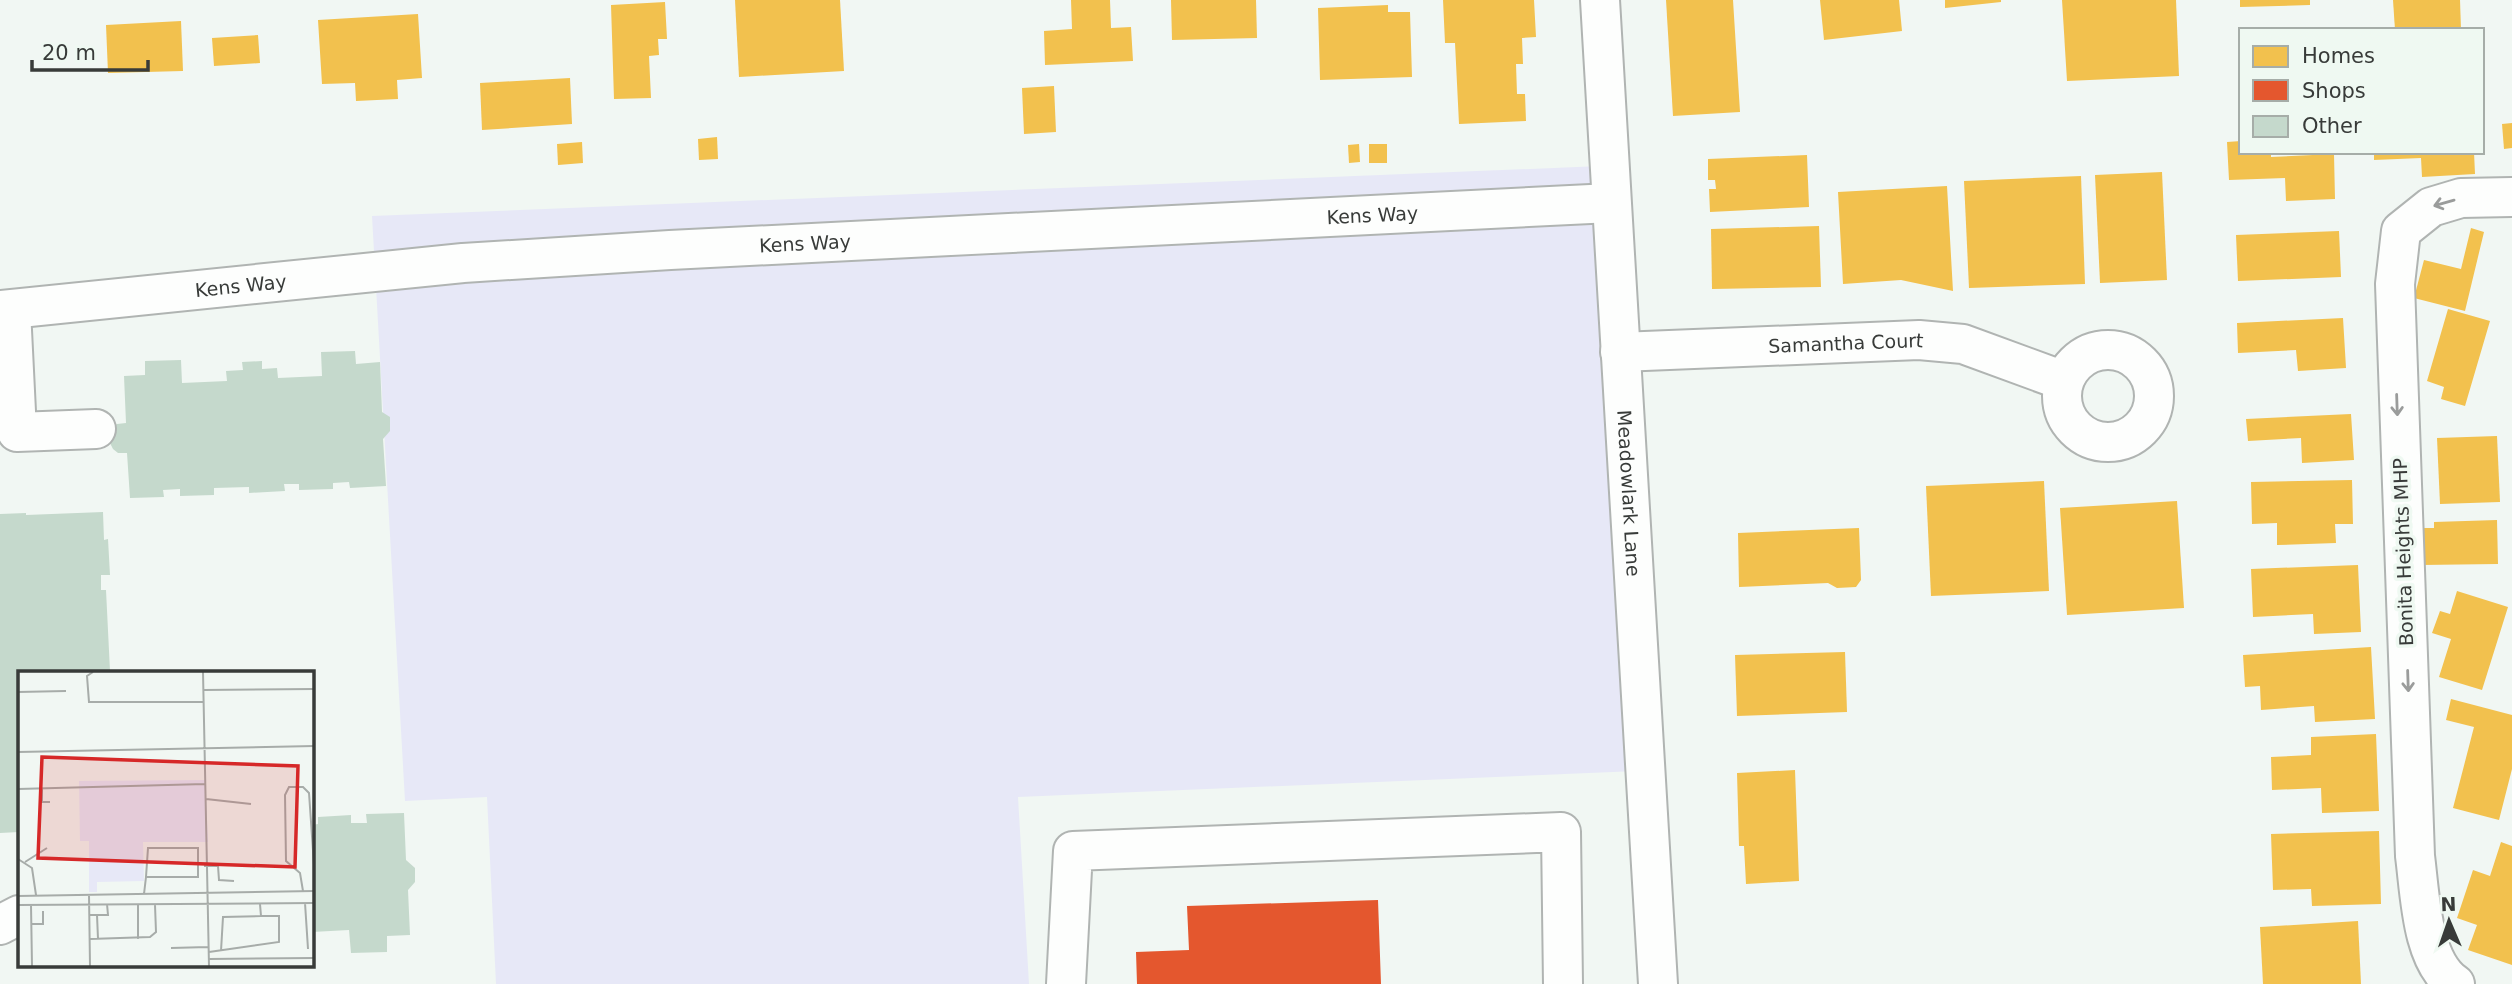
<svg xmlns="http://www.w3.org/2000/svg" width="2512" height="984" viewBox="0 0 2512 984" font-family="'DejaVu Sans',sans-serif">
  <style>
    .green { fill: #e7e8f7 }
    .homes { fill: #f2c14e }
    .shops { fill: #e4572e }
    .building { fill: #c5d9cc }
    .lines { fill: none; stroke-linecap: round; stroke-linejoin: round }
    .minor-casing { stroke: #b0b4b2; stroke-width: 42 }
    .minor { stroke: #fdfefd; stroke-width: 38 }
    .oneway { stroke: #9a9c9b }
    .labels { text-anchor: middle; stroke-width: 7; stroke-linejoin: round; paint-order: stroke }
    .street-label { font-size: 19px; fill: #383b39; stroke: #eff9f2 }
    .inset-road { fill: none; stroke: #a7aca9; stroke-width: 2 }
    .view { fill: #d62828; fill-opacity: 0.15; stroke: #d62828; stroke-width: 3.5 }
    .inset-edge { fill: none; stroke: #383b39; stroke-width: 3.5 }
  </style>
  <rect width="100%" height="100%" fill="#f1f7f3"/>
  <!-- green -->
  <path class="green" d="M 1601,166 L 1660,770 L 1018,797 L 1029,984 L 496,984 L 487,797 L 405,801 L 372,216 Z"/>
  <!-- homes -->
  <g class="homes">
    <path d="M 735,0 L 840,0 L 844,71 L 739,77 Z"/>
    <path d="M 1071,0 L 1110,0 L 1111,28 L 1131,27 L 1133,61 L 1045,65 L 1044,31 L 1072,29 Z"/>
    <path d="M 1171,0 L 1256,0 L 1257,38 L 1172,40 Z"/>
    <path d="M 1443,0 L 1534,0 L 1536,37 L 1522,38 L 1523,64 L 1516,64 L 1517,94 L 1525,94 L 1526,121 L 1459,124 L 1455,43 L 1445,43 Z"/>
    <path d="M 1666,0 L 1733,0 L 1740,112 L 1673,116 Z"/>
    <path d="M 1820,0 L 1899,0 L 1902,31 L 1824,40 Z"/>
    <path d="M 1945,0 L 2001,0 L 2001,2 L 1945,8 Z"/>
    <path d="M 2062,0 L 2176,0 L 2179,76 L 2067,81 Z"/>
    <path d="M 2240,0 L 2310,0 L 2310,5 L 2240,7 Z"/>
    <path d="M 2393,0 L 2460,0 L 2461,30 L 2395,30 Z"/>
    <path d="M 665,2 L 667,39 L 658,39 L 659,55 L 649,56 L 651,98 L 614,99 L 611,5 Z"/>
    <path d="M 1388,5 L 1388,12 L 1410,12 L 1412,77 L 1320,80 L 1318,8 Z"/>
    <path d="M 418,14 L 422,78 L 397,80 L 398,99 L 356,101 L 355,83 L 322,84 L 318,20 Z"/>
    <path d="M 181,21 L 183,71 L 108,73 L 106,25 Z"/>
    <path d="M 258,35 L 260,63 L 214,66 L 212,38 Z"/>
    <path d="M 570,78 L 572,124 L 482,130 L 480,83 Z"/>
    <path d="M 1054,86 L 1056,132 L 1024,134 L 1022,88 Z"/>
    <path d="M 2512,123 L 2512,148 L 2504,149 L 2502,124 Z"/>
    <path d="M 717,137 L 718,159 L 699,160 L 698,139 Z"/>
    <path d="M 2241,141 L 2241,152 L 2271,152 L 2271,157 L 2334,154 L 2335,199 L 2286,201 L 2285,178 L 2229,180 L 2227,142 Z"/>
    <path d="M 582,142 L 583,163 L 558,165 L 557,144 Z"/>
    <path d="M 1359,144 L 1360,162 L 1349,163 L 1348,145 Z"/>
    <rect x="1369" y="144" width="18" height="19"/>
    <path d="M 2374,152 L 2474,152 L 2475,174 L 2422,177 L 2421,158 L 2374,160 Z"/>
    <path d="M 1807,155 L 1809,207 L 1710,212 L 1709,189 L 1716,189 L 1715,180 L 1708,180 L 1708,159 Z"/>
    <path d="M 2162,172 L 2167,280 L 2100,283 L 2095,175 Z"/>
    <path d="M 2081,176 L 2085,284 L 1969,288 L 1964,181 Z"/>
    <path d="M 1947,186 L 1953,291 L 1901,280 L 1843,284 L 1838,192 Z"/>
    <path d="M 1819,226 L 1821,287 L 1712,289 L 1711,229 Z"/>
    <path d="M 2471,228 L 2484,232 L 2465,311 L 2414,298 L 2424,260 L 2461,269 Z"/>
    <path d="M 2339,231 L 2341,277 L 2238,281 L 2236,235 Z"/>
    <path d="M 2448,309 L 2490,321 L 2465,406 L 2441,399 L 2444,387 L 2427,381 Z"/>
    <path d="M 2343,318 L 2346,368 L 2298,371 L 2296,350 L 2238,353 L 2237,323 Z"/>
    <path d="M 2351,414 L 2354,460 L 2302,463 L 2301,438 L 2248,441 L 2246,419 Z"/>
    <path d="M 2497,436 L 2500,502 L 2440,504 L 2437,438 Z"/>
    <path d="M 2352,480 L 2353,524 L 2335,524 L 2336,543 L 2277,545 L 2277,523 L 2252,524 L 2251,482 Z"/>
    <path d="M 2044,481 L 2049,591 L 1931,596 L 1926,486 Z"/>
    <path d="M 2177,501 L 2184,608 L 2067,615 L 2060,508 Z"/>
    <path d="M 2497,520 L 2498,564 L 2421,565 L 2420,528 L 2434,528 L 2434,522 Z"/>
    <path d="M 1859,528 L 1861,580 L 1856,587 L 1837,588 L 1828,583 L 1739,587 L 1738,533 Z"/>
    <path d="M 2358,565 L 2361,632 L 2314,634 L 2313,614 L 2253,617 L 2251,569 Z"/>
    <path d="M 2457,591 L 2508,607 L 2482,690 L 2439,677 L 2451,639 L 2432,633 L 2440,611 L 2450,614 Z"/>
    <path d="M 2371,647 L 2375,719 L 2315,722 L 2314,706 L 2261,710 L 2260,686 L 2245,687 L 2243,655 Z"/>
    <path d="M 1845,652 L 1847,712 L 1737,716 L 1735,655 Z"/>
    <path d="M 2451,699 L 2512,715 L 2512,769 L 2499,820 L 2453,808 L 2474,727 L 2446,720 Z"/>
    <path d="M 2376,734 L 2379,811 L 2322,813 L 2321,788 L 2272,790 L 2271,757 L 2311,755 L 2311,737 Z"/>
    <path d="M 1795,770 L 1799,881 L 1746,884 L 1744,846 L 1739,846 L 1737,773 Z"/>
    <path d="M 2379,831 L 2381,904 L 2312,906 L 2311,889 L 2273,890 L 2271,834 Z"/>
    <path d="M 2501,842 L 2512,846 L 2512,965 L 2468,950 L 2477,925 L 2457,918 L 2473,870 L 2490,876 Z"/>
    <path d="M 2358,921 L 2361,984 L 2263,984 L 2260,927 Z"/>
  </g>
  <!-- shops -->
  <path class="shops" d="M 1378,900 L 1381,984 L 1137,984 L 1136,952 L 1189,950 L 1187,906 Z"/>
  <!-- building -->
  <g class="building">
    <path d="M 355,351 L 356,364 L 380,362 L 382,412 L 390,417 L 390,431 L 383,439 L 386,486 L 350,488 L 349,482 L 333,483 L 333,489 L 299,490 L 299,484 L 284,484 L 285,491 L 249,493 L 249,487 L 214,488 L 214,495 L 180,496 L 180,489 L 163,490 L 164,497 L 130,498 L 127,453 L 118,453 L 113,449 L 108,439 L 112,427 L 117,424 L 126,423 L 124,376 L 145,375 L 145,361 L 181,360 L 182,383 L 227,381 L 226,371 L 243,370 L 242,362 L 262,361 L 262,369 L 277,368 L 278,378 L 322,376 L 321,352 Z"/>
    <path d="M 103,512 L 104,540 L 108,539 L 110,575 L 101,575 L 101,590 L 106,590 L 110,671 L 19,673 L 19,832 L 0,833 L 0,514 L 26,513 L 26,515 Z"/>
    <path d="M 404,813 L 406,860 L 415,868 L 415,882 L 408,890 L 410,935 L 387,936 L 387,952 L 351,953 L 349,930 L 312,932 L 312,825 L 318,824 L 318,817 L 351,815 L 351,823 L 367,823 L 366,814 Z"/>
  </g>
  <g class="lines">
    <defs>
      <g id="minor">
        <path id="s1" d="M 1600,0 L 1658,984"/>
        <path id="s2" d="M 0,310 L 463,263 L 670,250 L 1611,203"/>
        <path d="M 11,310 L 17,432 L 96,429"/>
        <circle cx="2108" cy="396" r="46"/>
        <path id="s3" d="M 1620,352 L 1919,340 L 1963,344 L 2064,381"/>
        <path d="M 0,925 L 19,915"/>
        <path d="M 1066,984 L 1073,851 L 1561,832 L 1563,984"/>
        <path d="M 2455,984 C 2421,961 2420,893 2415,856 L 2395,284 L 2401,231 L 2431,207 L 2461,198 L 2512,197"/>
      </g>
    </defs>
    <!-- minor casing -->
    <use href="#minor" class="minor-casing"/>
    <!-- minor -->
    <use href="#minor" class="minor"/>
  </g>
  <!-- one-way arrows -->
  <defs><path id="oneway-shaft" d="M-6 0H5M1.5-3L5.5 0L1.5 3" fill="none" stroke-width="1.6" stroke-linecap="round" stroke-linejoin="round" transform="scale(1.75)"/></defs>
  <g class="oneway">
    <use href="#oneway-shaft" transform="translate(2444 203) rotate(164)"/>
    <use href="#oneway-shaft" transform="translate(2397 405) rotate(88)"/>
    <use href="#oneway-shaft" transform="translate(2408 681) rotate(88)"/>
  </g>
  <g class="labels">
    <!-- street labels -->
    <g class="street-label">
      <text dy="7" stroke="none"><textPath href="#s2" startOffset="1376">Kens Way</textPath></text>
      <text dy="7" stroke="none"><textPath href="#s2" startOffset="808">Kens Way</textPath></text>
      <text dy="7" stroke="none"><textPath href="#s2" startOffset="242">Kens Way</textPath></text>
      <text dy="7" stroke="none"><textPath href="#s3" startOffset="226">Samantha Court</textPath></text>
      <text dy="7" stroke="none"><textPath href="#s1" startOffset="494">Meadowlark Lane</textPath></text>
      <text transform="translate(2403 552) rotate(-92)" y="7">Bonita Heights MHP</text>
    </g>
  </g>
  <!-- overview -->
  <g transform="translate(18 671)">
    <rect width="296" height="296" fill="#f1f7f3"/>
    <path d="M 187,109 L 190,171 L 125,171 L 126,210 L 79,211 L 79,221 L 71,221 L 71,170 L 62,170 L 61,110 Z" fill="#e7e8f7"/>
    <path class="inset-road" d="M 75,1 L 69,5 L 71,31 L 186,31M 185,1 L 191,295M 186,19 L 296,18M 0,21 L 48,20M 0,81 L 296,75M 0,118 L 187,113M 24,118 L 24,131 L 32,131M 188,128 L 233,133M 0,188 L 14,197 L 18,224M 7,191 L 29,177M 186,195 L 200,195 L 201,209 L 216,210M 285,220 L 282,202 L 268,190 L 267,124 L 271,116 L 285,116 L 291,122 L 296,194M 126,223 L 128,206 L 130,177 L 180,177 L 180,206 L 128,206M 71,224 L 72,295M 0,225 L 296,220M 287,232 L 290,278M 0,234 L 296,232M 13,234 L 14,295M 120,234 L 120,268M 71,244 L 90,244 L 89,233M 79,244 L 80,268M 14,253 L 25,253 L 25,240M 72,268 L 132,266 L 138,261 L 137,234M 153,277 L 190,276M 203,280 L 205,246 L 243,245M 191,281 L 261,271 L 261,245 L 243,245 L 242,233M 191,288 L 296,287"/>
    <path class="view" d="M 24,86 L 280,95 L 277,196 L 20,187 Z"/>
    <rect width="296" height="296" class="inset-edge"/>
  </g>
  <!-- legend -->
  <rect x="2239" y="28" width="245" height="126" fill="#eff9f2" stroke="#a6ada8" stroke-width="2"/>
  <rect x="2253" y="46" width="35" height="21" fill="#f2c14e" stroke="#a6ada8" stroke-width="2"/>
  <text x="2302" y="63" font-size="21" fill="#383b39">Homes</text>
  <rect x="2253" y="80" width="35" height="21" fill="#e4572e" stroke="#a6ada8" stroke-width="2"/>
  <text x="2302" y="98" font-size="21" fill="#383b39">Shops</text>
  <rect x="2253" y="116" width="35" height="21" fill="#c5d9cc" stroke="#a6ada8" stroke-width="2"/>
  <text x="2302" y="133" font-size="21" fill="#383b39">Other</text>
  <!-- north arrow -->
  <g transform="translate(2449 921) rotate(358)" stroke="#eff9f2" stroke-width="5" paint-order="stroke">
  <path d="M0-5L12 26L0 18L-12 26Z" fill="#383b39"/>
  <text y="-10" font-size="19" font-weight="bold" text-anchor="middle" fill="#383b39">N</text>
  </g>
  <!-- scale -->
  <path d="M32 60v10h116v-10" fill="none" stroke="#383b39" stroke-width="3.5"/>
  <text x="42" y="60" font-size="21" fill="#383b39" stroke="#eff9f2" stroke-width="5" paint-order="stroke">20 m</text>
</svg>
